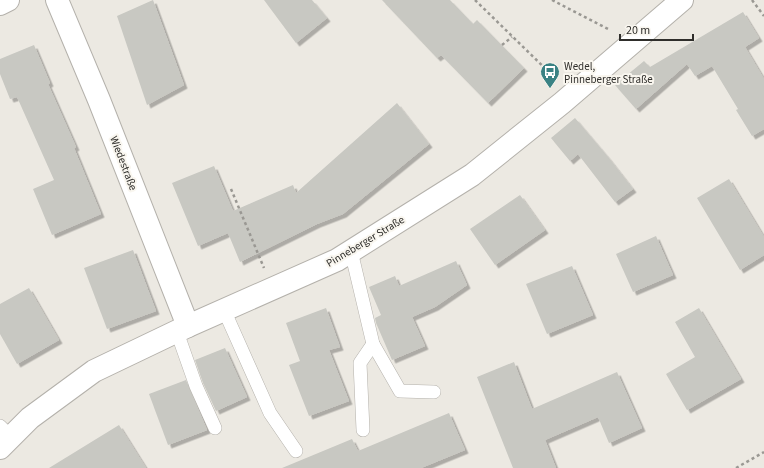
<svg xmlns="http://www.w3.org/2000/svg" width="764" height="468" viewBox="0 0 764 468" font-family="'Source Sans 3',sans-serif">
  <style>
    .building { fill: #c8c8c2; filter: url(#shadow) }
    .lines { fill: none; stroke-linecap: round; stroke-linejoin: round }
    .service-casing { stroke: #b4b1ab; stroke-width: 14 }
    .minor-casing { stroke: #b4b1ab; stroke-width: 24 }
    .secondary-casing { stroke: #b4b1ab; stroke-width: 24 }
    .path { stroke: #9a9893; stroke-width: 2.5; stroke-dasharray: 3 3; stroke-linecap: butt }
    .service { stroke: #fff; stroke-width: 13 }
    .minor { stroke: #fff; stroke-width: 22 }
    .secondary { stroke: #fff; stroke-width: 22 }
    .labels { text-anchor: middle; stroke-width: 4; stroke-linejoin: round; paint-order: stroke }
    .poi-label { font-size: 11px; fill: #2f2e2b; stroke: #f9f6ef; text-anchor: start }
    .street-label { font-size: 11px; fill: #2f2e2b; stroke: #f9f6ef }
  </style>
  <defs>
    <filter id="shadow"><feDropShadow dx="3.5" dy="3.5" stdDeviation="0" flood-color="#0004"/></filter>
  </defs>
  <rect width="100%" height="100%" fill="#ece9e2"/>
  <!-- building -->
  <g class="building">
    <path d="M 153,0 L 184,85 L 147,105 L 117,16 Z"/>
    <path d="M 264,0 L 312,0 L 327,18 L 296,43 Z"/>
    <path d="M 382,0 L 450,0 L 473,24 L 477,20 L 524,68 L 488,103 L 441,55 L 437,58 Z"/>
    <path d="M 743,12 L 759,38 L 745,47 L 764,79 L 764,129 L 752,136 L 736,110 L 738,109 L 712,66 L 695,76 L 687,64 L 636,109 L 615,85 L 644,61 L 650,67 Z"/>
    <path d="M 34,45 L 50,83 L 48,84 L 76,147 L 74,148 L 101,214 L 52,235 L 33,189 L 54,180 L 17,97 L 10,99 L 0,74 L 0,59 Z"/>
    <path d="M 397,103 L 429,144 L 343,214 L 317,224 L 240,262 L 228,233 L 198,246 L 172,183 L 214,166 L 233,211 L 293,185 L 296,193 Z"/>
    <path d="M 575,118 L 608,157 L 633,189 L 615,202 L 578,154 L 570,161 L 551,138 Z"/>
    <path d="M 729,179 L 764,237 L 764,255 L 740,270 L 697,198 Z"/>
    <path d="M 520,195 L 545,230 L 495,265 L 470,229 Z"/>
    <path d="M 656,236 L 673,275 L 633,292 L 616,254 Z"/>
    <path d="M 133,250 L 156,311 L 107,329 L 84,268 Z"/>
    <path d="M 456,261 L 467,285 L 435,307 L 412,317 L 425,346 L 392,360 L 376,323 L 375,318 L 381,315 L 369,287 L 395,276 L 399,286 Z"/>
    <path d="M 572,266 L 593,315 L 547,334 L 526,284 Z"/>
    <path d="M 29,288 L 59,340 L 17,364 L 0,334 L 0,304 Z"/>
    <path d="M 326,308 L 340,347 L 329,350 L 349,401 L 309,416 L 289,365 L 300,361 L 286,323 Z"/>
    <path d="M 699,308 L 741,379 L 687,410 L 666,374 L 695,357 L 675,322 Z"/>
    <path d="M 225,348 L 247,397 L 216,411 L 203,383 L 195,360 Z"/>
    <path d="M 514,362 L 532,409 L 617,372 L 642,428 L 609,443 L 598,417 L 545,440 L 556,468 L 513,468 L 477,377 Z"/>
    <path d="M 186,380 L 207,430 L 168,445 L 149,394 Z"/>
    <path d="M 449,413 L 465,450 L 421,468 L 282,468 L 352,439 L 358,451 Z"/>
    <path d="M 119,425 L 146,468 L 49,468 Z"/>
  </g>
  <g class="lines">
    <defs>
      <g id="service">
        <path d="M 351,251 L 373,344 L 400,391 L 434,392"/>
        <path d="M 224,310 L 270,413 L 296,451"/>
        <path d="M 177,332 L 196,386 L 215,428"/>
        <path d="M 0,426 L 11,437"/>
        <path d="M 363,430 L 360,363 L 373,344"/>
      </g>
      <g id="minor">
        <path d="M 57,0 L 99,100 L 188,326"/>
        <path d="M 0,4 L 8,0"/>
      </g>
      <path id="secondary" d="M 0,448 L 30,418 L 94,371 L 188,326 L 337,260 L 472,175 L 562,103 L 682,0"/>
    </defs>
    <!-- service casing -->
    <use href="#service" class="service-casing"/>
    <!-- minor casing -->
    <use href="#minor" class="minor-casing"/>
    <!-- secondary casing -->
    <use href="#secondary" class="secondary-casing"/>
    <!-- path -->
    <g class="path">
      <path d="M 475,0 L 555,78"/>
      <path d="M 552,0 L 610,30"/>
      <path d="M 752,0 L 764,16"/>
      <path d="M 502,45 L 512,37"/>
      <path d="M 231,189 L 264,268"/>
      <path d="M 736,468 L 764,452"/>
    </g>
    <!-- service -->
    <use href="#service" class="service"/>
    <!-- minor -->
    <use href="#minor" class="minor"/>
    <!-- secondary -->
    <use href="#secondary" class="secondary"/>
  </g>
  <!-- icons -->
  <defs>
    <symbol id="bus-pin" viewBox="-11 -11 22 30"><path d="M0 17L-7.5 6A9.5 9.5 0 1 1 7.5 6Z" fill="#3a8284" stroke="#f9f6ef"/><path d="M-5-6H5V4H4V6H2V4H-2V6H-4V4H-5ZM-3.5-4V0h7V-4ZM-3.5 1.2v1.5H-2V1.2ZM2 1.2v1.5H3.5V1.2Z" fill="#fff"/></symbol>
  </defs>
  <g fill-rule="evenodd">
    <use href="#bus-pin" x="539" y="61" width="22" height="30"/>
  </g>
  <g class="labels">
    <!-- poi labels -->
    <g class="poi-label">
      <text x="564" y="70">Wedel,<tspan x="564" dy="13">Pinneberger Straße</tspan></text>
    </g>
    <!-- street labels -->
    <g class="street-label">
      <text transform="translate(124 163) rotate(69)" y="4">Wiedestraße</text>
      <text transform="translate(365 241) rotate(-31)" y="4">Pinneberger Straße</text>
    </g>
  </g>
  <!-- scale -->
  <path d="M620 34v6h73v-6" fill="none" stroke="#2f2e2b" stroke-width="2"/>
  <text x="626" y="34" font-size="12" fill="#2f2e2b" stroke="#f9f6ef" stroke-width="3" paint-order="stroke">20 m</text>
</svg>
